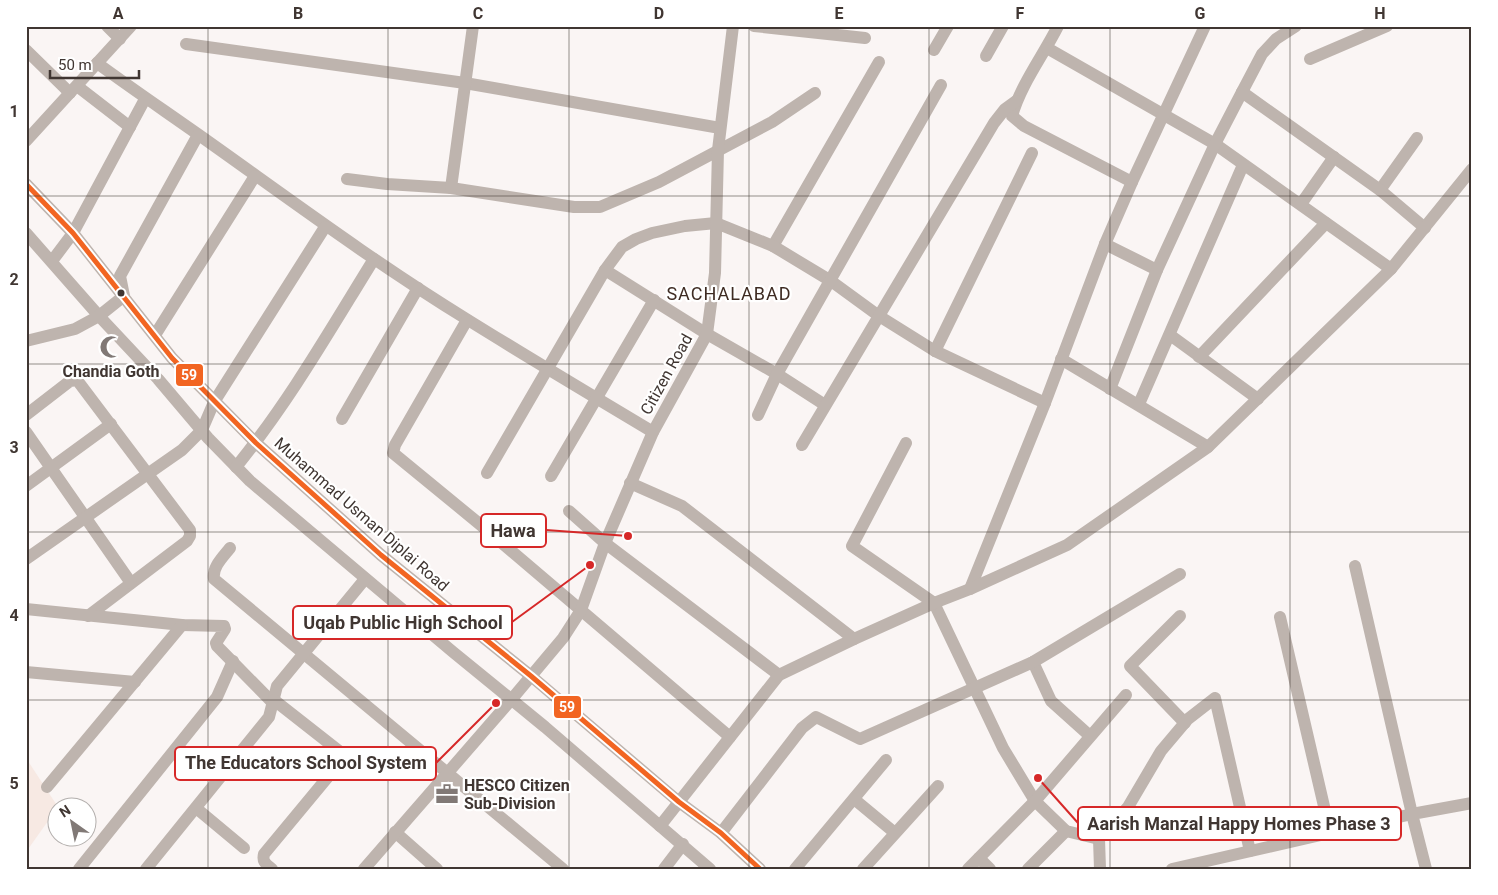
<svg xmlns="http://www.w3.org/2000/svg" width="1498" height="895" viewBox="0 0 1498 895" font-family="Roboto,sans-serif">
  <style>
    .built { fill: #f7e9e3 }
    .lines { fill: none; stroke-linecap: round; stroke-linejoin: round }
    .minor { stroke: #beb4ae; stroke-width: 12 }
    .bus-1-casing { stroke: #fff; stroke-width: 9 }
    .bus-1 { stroke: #f26522; stroke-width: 5 }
    .grid { fill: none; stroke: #403632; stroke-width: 1; stroke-opacity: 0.55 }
    .bus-dot { fill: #403632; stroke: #fff; stroke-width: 2 }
    .labels { text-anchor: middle; stroke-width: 4.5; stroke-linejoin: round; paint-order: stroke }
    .poi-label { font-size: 16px; font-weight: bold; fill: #403632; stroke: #fff }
    .street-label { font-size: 16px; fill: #403632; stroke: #fff }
    .neighbourhood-label { font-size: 18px; letter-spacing: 1px; fill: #3e2b22; stroke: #fff }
    .leader { fill: none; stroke: #d62828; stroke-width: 2 }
    .callout-dot { fill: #d62828; stroke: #fff; stroke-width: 2 }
    .callout { fill: #fff; stroke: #d62828; stroke-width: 2 }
    .callout-label { font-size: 18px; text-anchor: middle; font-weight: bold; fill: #403632 }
    .line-badge { stroke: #fff; stroke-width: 2 }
    .badge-label { font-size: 14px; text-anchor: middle; font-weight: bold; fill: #fff }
    .neatline { fill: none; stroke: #403632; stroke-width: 2 }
    .grid-label { font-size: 16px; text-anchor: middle; font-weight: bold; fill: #403632 }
  </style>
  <rect width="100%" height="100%" fill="#faf5f4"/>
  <!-- built -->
  <path class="built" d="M 26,758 L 58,807 L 26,852 Z"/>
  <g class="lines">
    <!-- minor -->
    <g class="minor">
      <path d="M 107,26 L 120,39"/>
      <path d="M 754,26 L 865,38"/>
      <path d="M 1058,26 C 1043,56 1021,84 1012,116 L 1024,126 L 1132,182"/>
      <path d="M 186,44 L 465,83 L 720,128"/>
      <path d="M 1047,48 L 1215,144 L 1391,269"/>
      <path d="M 26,50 L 70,93"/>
      <path d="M 934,50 L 948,26"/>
      <path d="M 986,56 L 1003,26"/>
      <path d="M 1310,59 L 1387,26"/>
      <path d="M 97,63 C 131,88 165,111 199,135 C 288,198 375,263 468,320 C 529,358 591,395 653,432"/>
      <path d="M 77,86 L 130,127"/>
      <path d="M 1242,92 L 1262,54 L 1276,39 L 1296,26"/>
      <path d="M 26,141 L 131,26"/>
      <path d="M 347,179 L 387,184 L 451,188 L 574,207 L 600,207 L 659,182 L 772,122 L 815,93"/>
      <path d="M 26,184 L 73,233 L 172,358 L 256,443 L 381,555 L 531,676 L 679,802 L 721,833 L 760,869"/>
      <path d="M 451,188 L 473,26"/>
      <path d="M 1380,190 L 1417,138"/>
      <path d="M 1301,204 L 1334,157"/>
      <path d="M 26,233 L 99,316 L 158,379 L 208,438 L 250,481 L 453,652 L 545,727 L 710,869"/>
      <path d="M 1105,244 L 1157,270"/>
      <path d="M 773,246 L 879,62"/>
      <path d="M 52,261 L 73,233 L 145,99"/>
      <path d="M 467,320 L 395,445 L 393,453 L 482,526 L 730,737"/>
      <path d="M 155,335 L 255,176"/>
      <path d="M 1170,335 L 1258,399"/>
      <path d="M 26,341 L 75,329 L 99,316 L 124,296 L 120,276 L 198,135"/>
      <path d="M 935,351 L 1032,153"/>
      <path d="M 1199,357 L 1326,223"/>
      <path d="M 1061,359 L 1208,447"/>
      <path d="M 1110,389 L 1157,270 L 1215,144 L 1242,92 L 1380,190 L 1425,228"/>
      <path d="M 1139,404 L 1243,165"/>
      <path d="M 825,405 L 777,374 L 707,334 L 605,270 L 622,247 L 636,239 L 652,233 L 685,226 L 716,223 L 773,246 L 831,281 L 879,316 L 935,351 L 1045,403"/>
      <path d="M 26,415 L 70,381 L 77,380 L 190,530 L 190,536 L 187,541 L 88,616"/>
      <path d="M 758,415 L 777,374 L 941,85"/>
      <path d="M 342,419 L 418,288"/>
      <path d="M 26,432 L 131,583"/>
      <path d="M 906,443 L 852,546 L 934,603 L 1003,748 L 1035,801 L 1066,831 L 1099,839"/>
      <path d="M 802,445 L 994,123 L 1005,109 L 1016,101"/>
      <path d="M 236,467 C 289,402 330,330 374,259"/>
      <path d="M 487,473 L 605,270"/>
      <path d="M 551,476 L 654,300"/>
      <path d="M 630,483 L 682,506 L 854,639"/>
      <path d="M 26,486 L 111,424"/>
      <path d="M 569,511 L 605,543 L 779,675"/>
      <path d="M 230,548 C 223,557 212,567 214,579 L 563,869"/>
      <path d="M 26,559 L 182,450 L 202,430 L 214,402 L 325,227"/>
      <path d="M 970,589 L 1045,403 L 1105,244 L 1132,182 L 1205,26"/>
      <path d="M 26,609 L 182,625 L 224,626 L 225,629 L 216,643 L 217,646 L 273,703"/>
      <path d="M 1180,616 L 1130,666 L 1185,723"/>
      <path d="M 1280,617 L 1330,832"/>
      <path d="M 1033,662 L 1051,701 L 1090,736"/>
      <path d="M 26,672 L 135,682"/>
      <path d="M 47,787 L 182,625"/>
      <path d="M 854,799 L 895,833"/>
      <path d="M 196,808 L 244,848"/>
      <path d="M 660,826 L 779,675 L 854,639 L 934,603 L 970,589 L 1067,545 L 1208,447 L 1391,269 L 1472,169"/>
      <path d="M 395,832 L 437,869"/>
      <path d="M 721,833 L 802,728 L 816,717 L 860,739 L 1033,662 L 1180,574"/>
      <path d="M 979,858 L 990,869"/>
      <path d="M 79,869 L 217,697 L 233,661"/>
      <path d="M 146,869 L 269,717 L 277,686 L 365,579"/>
      <path d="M 272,869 C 266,864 262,862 264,854 L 342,760 L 342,754 L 339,751 L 274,700"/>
      <path d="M 364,869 L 511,700 L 563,638 L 581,610 L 605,543 L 653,432 L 707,334 L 715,273 L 718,150 L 733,26"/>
      <path d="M 664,869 L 683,844"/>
      <path d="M 795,869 L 886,760"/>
      <path d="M 863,869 L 938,786"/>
      <path d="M 968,869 L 1035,801 L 1126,695"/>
      <path d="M 1028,869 L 1066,831"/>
      <path d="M 1100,869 L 1099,839 L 1128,807 L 1161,751 L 1188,719 L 1215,698 L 1250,851"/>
      <path d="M 1172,869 L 1412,814 L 1355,566"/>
      <path d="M 1426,869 L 1412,814 L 1472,803"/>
    </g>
    <defs>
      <path id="bus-1" d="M 26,184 L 73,233 L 172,358 L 256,443 L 381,555 L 531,676 L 679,802 L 721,833 L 760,869"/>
    </defs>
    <!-- bus-1 casing -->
    <use href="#bus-1" class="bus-1-casing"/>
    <!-- bus-1 -->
    <use href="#bus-1" class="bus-1"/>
  </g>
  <!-- grid -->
  <path class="grid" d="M 208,26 L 208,869M 388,26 L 388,869M 569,26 L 569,869M 749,26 L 749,869M 929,26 L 929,869M 1110,26 L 1110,869M 1290,26 L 1290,869M 26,196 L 1472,196M 26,364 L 1472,364M 26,532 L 1472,532M 26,700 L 1472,700"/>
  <!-- icons -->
  <defs>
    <symbol id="mosque-bare" viewBox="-9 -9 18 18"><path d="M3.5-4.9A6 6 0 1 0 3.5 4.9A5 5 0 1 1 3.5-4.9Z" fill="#817976" stroke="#fff" stroke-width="2.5" paint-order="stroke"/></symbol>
    <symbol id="office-bare" viewBox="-9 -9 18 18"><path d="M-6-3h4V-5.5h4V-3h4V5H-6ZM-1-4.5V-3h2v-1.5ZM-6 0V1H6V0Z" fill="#817976" stroke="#fff" stroke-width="2.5" paint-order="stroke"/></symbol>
  </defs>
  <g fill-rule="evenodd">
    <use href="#mosque-bare" x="95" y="331" width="32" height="32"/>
    <use href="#office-bare" x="431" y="778" width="32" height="32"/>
  </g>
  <!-- markers -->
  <circle class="bus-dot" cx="121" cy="293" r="4.5"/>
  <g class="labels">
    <!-- poi labels -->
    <g class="poi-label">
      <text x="111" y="377">Chandia Goth</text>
      <text x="464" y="791" text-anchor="start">HESCO Citizen<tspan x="464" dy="18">Sub-Division</tspan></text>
    </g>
    <!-- street labels -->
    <g class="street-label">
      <text transform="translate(666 374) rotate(-61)" y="6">Citizen Road</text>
      <text transform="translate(362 514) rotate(41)" y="6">Muhammad Usman Diplai Road</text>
    </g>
    <!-- neighbourhood labels -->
    <g class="neighbourhood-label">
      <text x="729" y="300">SACHALABAD</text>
    </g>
  </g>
  <!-- callouts -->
  <path class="leader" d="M628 536L546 530M590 565L512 622M496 703L436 763M1038 778L1078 823"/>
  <g class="callout-dot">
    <circle cx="628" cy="536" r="5"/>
    <circle cx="590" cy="565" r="5"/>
    <circle cx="496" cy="703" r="5"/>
    <circle cx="1038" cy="778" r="5"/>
  </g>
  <g class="callout">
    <rect x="481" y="514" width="65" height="33" rx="5"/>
    <rect x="293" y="606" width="219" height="33" rx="5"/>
    <rect x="175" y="747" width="261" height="33" rx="5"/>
    <rect x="1078" y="807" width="323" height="33" rx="5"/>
  </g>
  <g class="callout-label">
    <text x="513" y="537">Hawa</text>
    <text x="403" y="629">Uqab Public High School</text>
    <text x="306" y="769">The Educators School System</text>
    <text x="1239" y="830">Aarish Manzal Happy Homes Phase 3</text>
  </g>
  <g class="line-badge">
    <rect x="175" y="363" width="29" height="24" rx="5" fill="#f26522"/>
    <rect x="553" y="695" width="29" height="24" rx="5" fill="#f26522"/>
  </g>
  <g class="badge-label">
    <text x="189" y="380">59</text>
    <text x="567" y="712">59</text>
  </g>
  <!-- border -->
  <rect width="1498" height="895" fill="none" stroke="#ffffff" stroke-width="55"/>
  <!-- north arrow -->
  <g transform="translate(72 822) rotate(327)"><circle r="24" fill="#ffffff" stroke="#b3afad"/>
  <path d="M0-4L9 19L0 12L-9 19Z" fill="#817976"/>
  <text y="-8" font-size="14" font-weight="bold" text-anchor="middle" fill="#403632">N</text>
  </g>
  <!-- scale -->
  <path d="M50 70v8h89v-8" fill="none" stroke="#403632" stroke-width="2.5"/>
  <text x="58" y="70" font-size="15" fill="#403632" stroke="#ffffff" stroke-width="4" paint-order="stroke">50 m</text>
  <rect x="28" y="28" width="1442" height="840" class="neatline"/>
  <g class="grid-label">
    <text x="118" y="19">A</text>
    <text x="298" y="19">B</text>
    <text x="478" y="19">C</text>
    <text x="659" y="19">D</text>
    <text x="839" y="19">E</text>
    <text x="1020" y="19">F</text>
    <text x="1200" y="19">G</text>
    <text x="1380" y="19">H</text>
    <text x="14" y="117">1</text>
    <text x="14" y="285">2</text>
    <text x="14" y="453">3</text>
    <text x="14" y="621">4</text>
    <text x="14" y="789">5</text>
  </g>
</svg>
